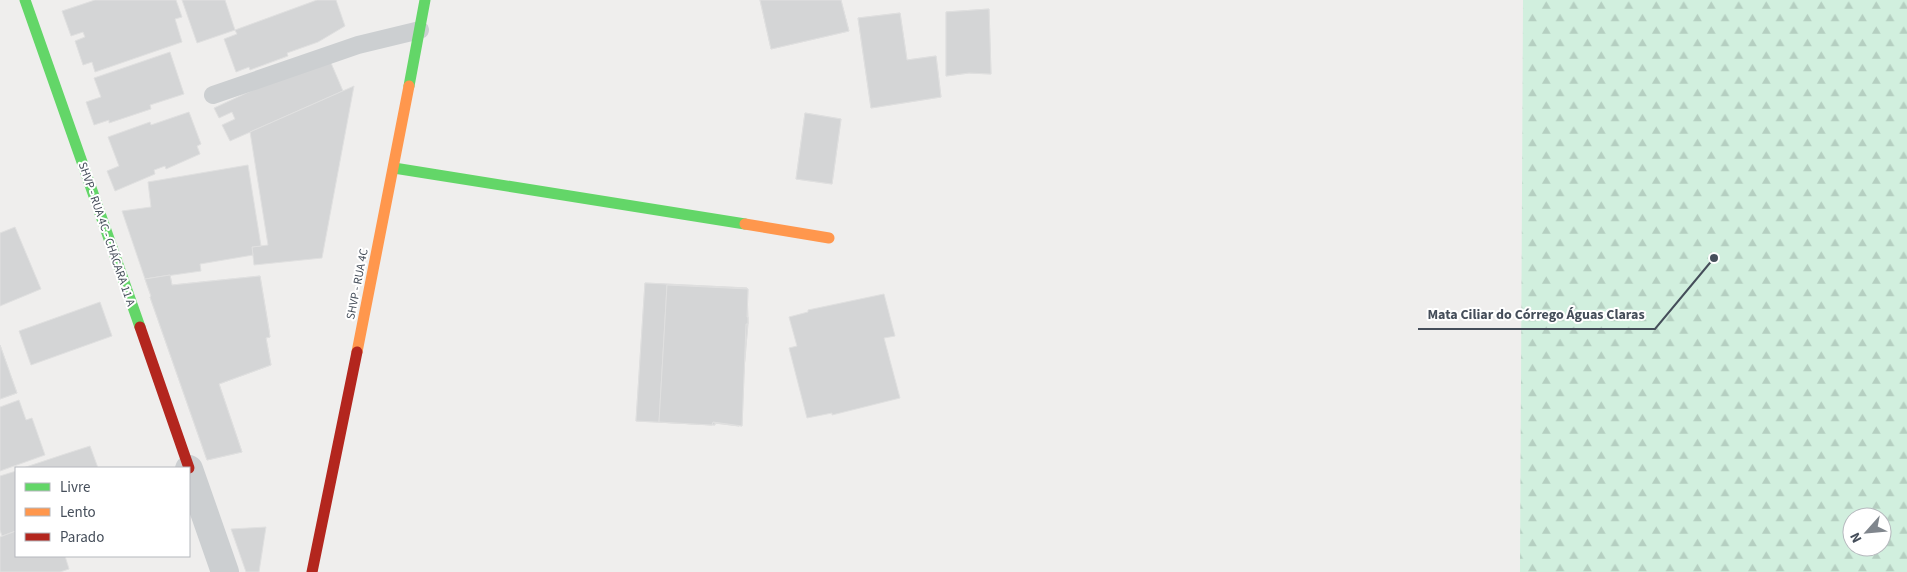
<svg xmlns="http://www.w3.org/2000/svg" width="1907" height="572" viewBox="0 0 1907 572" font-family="'Source Sans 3',sans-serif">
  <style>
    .forest { fill: url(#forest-firs); fill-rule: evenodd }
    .building { fill: #d4d5d6; stroke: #e0e0e0 }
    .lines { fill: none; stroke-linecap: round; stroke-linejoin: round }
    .lane { stroke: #cccfd1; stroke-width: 18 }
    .street { stroke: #cccfd1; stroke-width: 28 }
    .fast { stroke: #63d668; stroke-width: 11 }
    .slow { stroke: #ff974d; stroke-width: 11 }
    .jam { stroke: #b3261e; stroke-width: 11 }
    .labels { text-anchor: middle; stroke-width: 4; stroke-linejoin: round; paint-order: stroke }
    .street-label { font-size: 12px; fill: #454e5a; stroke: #fff }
    .leader { fill: none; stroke: #454e5a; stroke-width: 2 }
    .callout-dot { fill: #454e5a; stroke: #fff; stroke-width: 2 }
    .callout-label { font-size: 14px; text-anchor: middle; font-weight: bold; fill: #454e5a; stroke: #fff; stroke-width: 4; stroke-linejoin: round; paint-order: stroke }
  </style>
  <defs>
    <pattern id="forest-firs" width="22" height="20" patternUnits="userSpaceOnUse" patternTransform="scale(1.25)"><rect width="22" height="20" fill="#d1efde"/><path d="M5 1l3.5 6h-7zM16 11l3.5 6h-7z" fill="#b5cfc1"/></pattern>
  </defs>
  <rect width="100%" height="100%" fill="#efeeed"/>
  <!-- forest -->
  <path class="forest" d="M 1523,0 L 1907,0 L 1907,572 L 1520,572 ZM 1852,517 L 1882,517 L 1882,547 L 1852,547 Z"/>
  <!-- building -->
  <g class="building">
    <path d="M 95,0 L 176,0 L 182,17 L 175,19 L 182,42 L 95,72 L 92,62 L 83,65 L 75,41 L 85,37 L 83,32 L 71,36 L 62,11 Z"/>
    <path d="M 182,0 L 225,0 L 235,30 L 197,43 Z"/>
    <path d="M 317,0 L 336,0 L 345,26 L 318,42 L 287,53 L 288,56 L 250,70 L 249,67 L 236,72 L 224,39 L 237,34 L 235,30 Z"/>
    <path d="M 760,0 L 841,0 L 849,31 L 771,49 Z"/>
    <path d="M 760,0 L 841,0 L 849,31 L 771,49 Z"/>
    <path d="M 989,9 L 991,74 L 969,73 L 946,76 L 946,12 Z"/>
    <path d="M 989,9 L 991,74 L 969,73 L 946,76 L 946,12 Z"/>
    <path d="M 900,13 L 907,60 L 936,56 L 941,97 L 871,108 L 858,18 Z"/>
    <path d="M 900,13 L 907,60 L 936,56 L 941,97 L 871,108 L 858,18 Z"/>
    <path d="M 170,52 L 184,94 L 150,105 L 151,109 L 109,123 L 109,120 L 94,125 L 86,102 L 101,97 L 94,78 Z"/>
    <path d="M 331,63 L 343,91 L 230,141 L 222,125 L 235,119 L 232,112 L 219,118 L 214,108 L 294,71 Z"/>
    <path d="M 354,86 L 322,258 L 254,265 L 252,247 L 268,245 L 250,132 Z"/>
    <path d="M 189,112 L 201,144 L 197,146 L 200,154 L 166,169 L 165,166 L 154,170 L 155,174 L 115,191 L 107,171 L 119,166 L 108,137 L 150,122 L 151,125 Z"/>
    <path d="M 805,113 L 841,119 L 832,184 L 796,179 Z"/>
    <path d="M 805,113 L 841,119 L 832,184 L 796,179 Z"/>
    <path d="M 248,165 L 261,246 L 252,247 L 253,255 L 200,264 L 201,271 L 145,279 L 122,211 L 151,207 L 148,182 Z"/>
    <path d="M 15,227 L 41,289 L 0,306 L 0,233 Z"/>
    <path d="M 170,275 L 172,285 L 260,276 L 269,330 L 270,337 L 266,338 L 271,365 L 219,384 L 242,452 L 207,460 L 150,297 L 151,296 L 145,279 Z"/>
    <path d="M 170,275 L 172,285 L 260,276 L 269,330 L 270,337 L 266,338 L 271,365 L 219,384 L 242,452 L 207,460 L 150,297 L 151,296 L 145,279 Z"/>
    <path d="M 645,283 L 747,288 L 748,323 L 739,426 L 715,423 L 715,425 L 636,421 Z"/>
    <path d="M 645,283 L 747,288 L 748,323 L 739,426 L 715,423 L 715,425 L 636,421 Z"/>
    <path d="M 667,285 L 748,289 L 747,317 L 748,317 L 748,324 L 746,324 L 742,426 L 713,422 L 712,425 L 659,422 Z"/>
    <path d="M 667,285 L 748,289 L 747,317 L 748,317 L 748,324 L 746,324 L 742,426 L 713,422 L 712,425 L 659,422 Z"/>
    <path d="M 884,294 L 895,336 L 884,338 L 900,398 L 832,415 L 832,413 L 807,418 L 789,348 L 797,346 L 789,317 L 808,312 L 808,310 Z"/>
    <path d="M 100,302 L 112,336 L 31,365 L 19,331 Z"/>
    <path d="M 0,345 L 17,393 L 0,399 Z"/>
    <path d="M 0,345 L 17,393 L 0,399 Z"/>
    <path d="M 19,400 L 26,420 L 32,418 L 45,455 L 0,471 L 0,407 Z"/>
    <path d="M 90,446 L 98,468 L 23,468 L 62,455 Z"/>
    <path d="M 16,471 L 16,531 L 2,536 L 0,530 L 0,476 Z"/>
    <path d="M 266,527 L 259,572 L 246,572 L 231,529 Z"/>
    <path d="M 16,531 L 16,556 L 65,556 L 69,569 L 60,572 L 0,572 L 0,537 Z"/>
  </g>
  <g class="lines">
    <!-- lane -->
    <path class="lane" d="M 213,95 L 358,45 L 420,30"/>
    <!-- street -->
    <path class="street" d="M 189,469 L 225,572"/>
    <!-- fast -->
    <g class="fast">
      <path d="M 25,0 L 140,327"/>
      <path d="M 409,86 L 425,0"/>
      <path d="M 394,168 L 745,224"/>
    </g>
    <!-- slow -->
    <g class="slow">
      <path d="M 745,224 L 829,238"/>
      <path d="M 357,352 L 409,86"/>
    </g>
    <!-- jam -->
    <g class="jam">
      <path d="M 140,327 L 189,468"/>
      <path d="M 312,572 L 357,352"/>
    </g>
  </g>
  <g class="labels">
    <!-- street labels -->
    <g class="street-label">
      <text transform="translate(107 234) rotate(71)" y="4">SHVP - RUA 4C - CHÁCARA 11 A</text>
      <text transform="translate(357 284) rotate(-79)" y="4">SHVP - RUA 4C</text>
    </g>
  </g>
  <!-- callouts -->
  <path class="leader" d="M1714 258L1655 329H1418"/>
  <circle class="callout-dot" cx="1714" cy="258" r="5"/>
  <g class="callout-label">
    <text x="1536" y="319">Mata Ciliar do Córrego Águas Claras</text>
  </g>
  <!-- legend -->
  <rect x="15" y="467" width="175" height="90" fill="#ffffff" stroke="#b5b8bd"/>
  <rect x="25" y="483" width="25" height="8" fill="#63d668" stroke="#b5b8bd"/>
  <text x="60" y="492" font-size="15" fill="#454e5a">Livre</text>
  <rect x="25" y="508" width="25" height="8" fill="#ff974d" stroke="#b5b8bd"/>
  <text x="60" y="517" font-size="15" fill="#454e5a">Lento</text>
  <rect x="25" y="533" width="25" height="8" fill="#b3261e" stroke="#b5b8bd"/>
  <text x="60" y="542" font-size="15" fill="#454e5a">Parado</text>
  <!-- north arrow -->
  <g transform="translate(1867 532) rotate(243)"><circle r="24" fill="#ffffff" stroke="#b5b8bd"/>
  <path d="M0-4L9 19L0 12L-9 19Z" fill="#80868d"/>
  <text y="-8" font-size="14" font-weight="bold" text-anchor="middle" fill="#454e5a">N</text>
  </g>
</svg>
